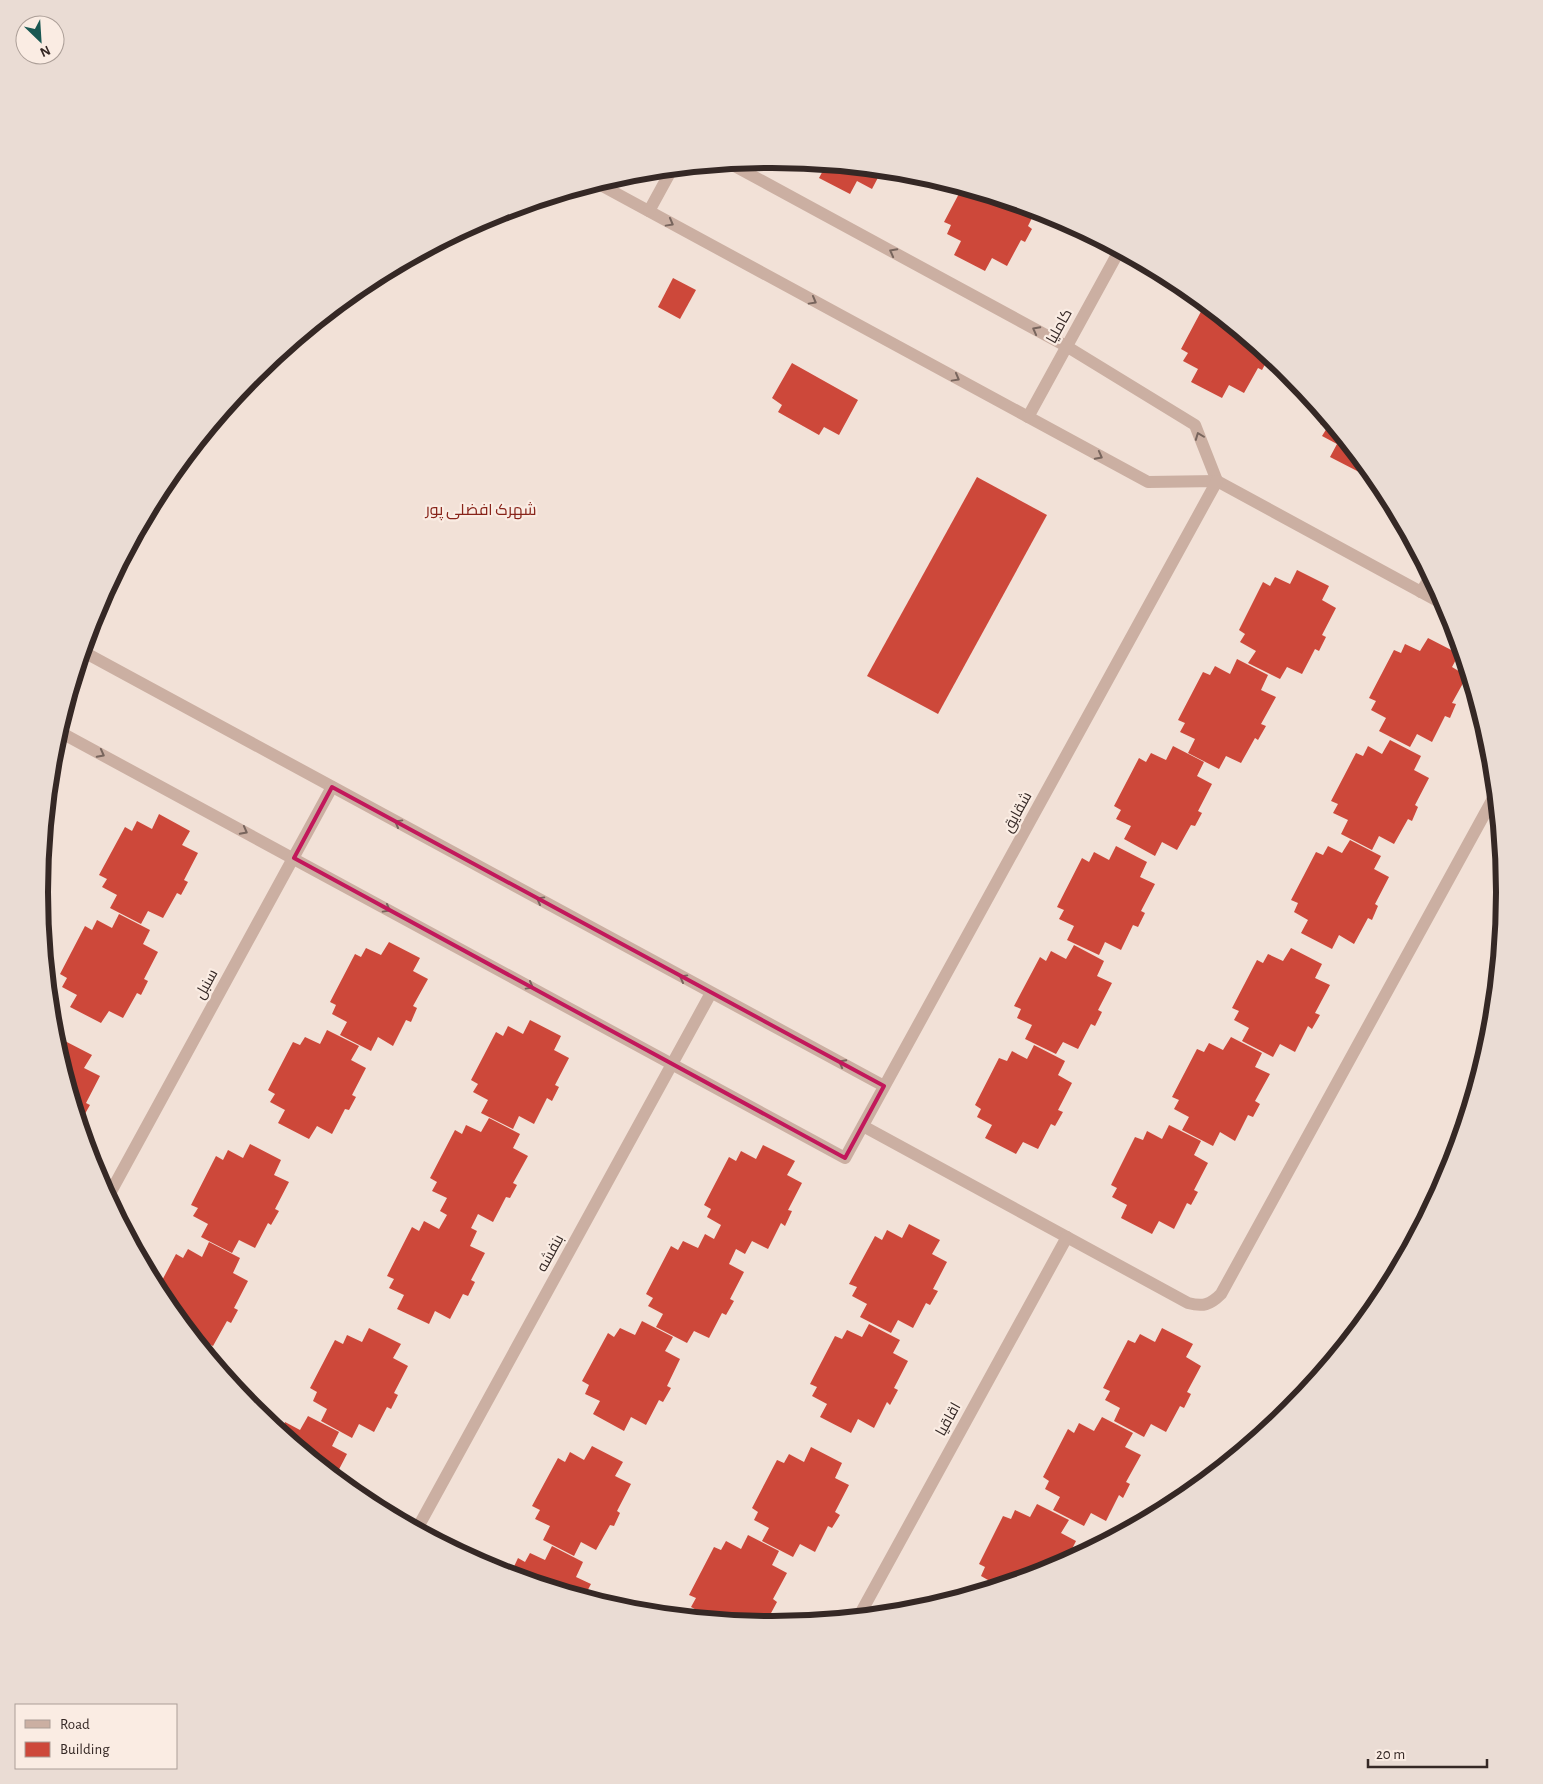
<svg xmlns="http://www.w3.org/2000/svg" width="1543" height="1784" viewBox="0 0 1543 1784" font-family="'Alegreya Sans',Cairo,sans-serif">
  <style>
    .building { fill: #cd483a }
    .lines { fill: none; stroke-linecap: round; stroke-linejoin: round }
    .minor { stroke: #cbafa2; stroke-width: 12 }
    .oneway { stroke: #78655d }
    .marked { fill: none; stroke: #c2185b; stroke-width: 4; stroke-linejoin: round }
    .labels { text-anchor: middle; stroke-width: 4.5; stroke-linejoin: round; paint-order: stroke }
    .street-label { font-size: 15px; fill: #352825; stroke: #faece3 }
    .neighbourhood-label { font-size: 16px; fill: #88241a; stroke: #faece3 }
    .rim { fill: none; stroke: #352825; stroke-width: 6 }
  </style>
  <rect width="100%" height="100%" fill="#f2e1d7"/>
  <!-- building -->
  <g class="building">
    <path d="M 826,165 L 876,170 L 882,170 L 872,189 L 857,181 L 850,194 L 819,178 Z"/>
    <path d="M 962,188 L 1036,210 L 1028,226 L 1032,229 L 1025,242 L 1021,240 L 1007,266 L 992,258 L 985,271 L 954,255 L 961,241 L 947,234 L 951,225 L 944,222 Z"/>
    <path d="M 673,278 L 696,290 L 680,319 L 658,307 Z"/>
    <path d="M 1205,304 L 1269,357 L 1262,370 L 1258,368 L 1244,393 L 1229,385 L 1222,398 L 1191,382 L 1198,369 L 1183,361 L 1188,353 L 1181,349 Z"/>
    <path d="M 792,363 L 858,400 L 839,435 L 824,427 L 819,435 L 778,412 L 782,405 L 772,398 Z"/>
    <path d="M 1324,416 L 1365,466 L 1361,473 L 1330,457 L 1337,444 L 1322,436 L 1327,428 L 1320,424 Z"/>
    <path d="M 977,477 L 1047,515 L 938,714 L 867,676 Z"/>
    <path d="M 1297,570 L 1329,586 L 1322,600 L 1336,608 L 1322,635 L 1326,637 L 1319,651 L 1315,649 L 1302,674 L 1287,667 L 1280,679 L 1248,663 L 1256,651 L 1240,642 L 1245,634 L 1239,630 L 1263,582 L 1270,586 L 1275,577 L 1290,584 Z"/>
    <path d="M 1428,638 L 1459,654 L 1452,667 L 1467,676 L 1452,703 L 1456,704 L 1450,718 L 1445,716 L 1432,742 L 1417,734 L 1410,747 L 1379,731 L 1386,718 L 1371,710 L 1376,701 L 1369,698 L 1394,650 L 1401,653 L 1405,644 L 1420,651 Z"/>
    <path d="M 1237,659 L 1268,675 L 1261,690 L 1276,697 L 1261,724 L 1266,726 L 1258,740 L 1255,738 L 1241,763 L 1226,756 L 1219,769 L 1188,753 L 1195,739 L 1180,732 L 1185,723 L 1178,720 L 1203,672 L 1210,675 L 1215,666 L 1230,674 Z"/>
    <path d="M 1390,740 L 1421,756 L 1414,770 L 1429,778 L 1415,805 L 1418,807 L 1412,821 L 1408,819 L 1394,844 L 1379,836 L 1372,850 L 1341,834 L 1348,820 L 1333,813 L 1338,804 L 1331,801 L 1356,753 L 1363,756 L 1368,746 L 1382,754 Z"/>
    <path d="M 1173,746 L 1204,762 L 1197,776 L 1212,784 L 1198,811 L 1202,813 L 1195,826 L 1191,825 L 1177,850 L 1162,842 L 1155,856 L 1124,839 L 1131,826 L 1116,819 L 1121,810 L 1114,806 L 1139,758 L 1146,762 L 1151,753 L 1166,760 Z"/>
    <path d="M 159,814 L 190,831 L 182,845 L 198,853 L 184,880 L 188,882 L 181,895 L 177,893 L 163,918 L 148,911 L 141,924 L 110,908 L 117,895 L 102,887 L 107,879 L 99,875 L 125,827 L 132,831 L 137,821 L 152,829 Z"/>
    <path d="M 1350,840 L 1381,856 L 1374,869 L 1389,877 L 1375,904 L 1378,906 L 1372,920 L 1368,918 L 1354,944 L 1339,935 L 1332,949 L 1301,933 L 1308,920 L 1294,912 L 1298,903 L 1291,900 L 1316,852 L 1323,855 L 1328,846 L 1342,853 Z"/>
    <path d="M 1116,846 L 1147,862 L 1140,877 L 1155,884 L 1141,911 L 1145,913 L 1138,927 L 1133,925 L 1121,950 L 1105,942 L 1099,955 L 1067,940 L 1074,926 L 1059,919 L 1064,910 L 1057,907 L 1082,858 L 1089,862 L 1094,852 L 1109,860 Z"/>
    <path d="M 119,914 L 150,930 L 143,944 L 158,952 L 144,979 L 148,981 L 141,995 L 137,993 L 123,1018 L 109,1011 L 101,1023 L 70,1007 L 77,995 L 62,987 L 67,978 L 60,974 L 85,926 L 92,930 L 97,920 L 112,928 Z"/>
    <path d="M 389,942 L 420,958 L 413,971 L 428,979 L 413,1006 L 417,1008 L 411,1022 L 406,1020 L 393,1046 L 378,1037 L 371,1051 L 340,1035 L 347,1022 L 332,1014 L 336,1005 L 330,1002 L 355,954 L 361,957 L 366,948 L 381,955 Z"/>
    <path d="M 1074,945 L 1104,961 L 1097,976 L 1112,983 L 1098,1010 L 1102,1012 L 1095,1026 L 1091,1024 L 1078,1049 L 1063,1042 L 1056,1054 L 1025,1039 L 1032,1025 L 1017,1018 L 1021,1009 L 1014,1006 L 1040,957 L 1046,961 L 1051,951 L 1066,959 Z"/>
    <path d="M 1291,948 L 1322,964 L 1315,978 L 1330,985 L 1315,1013 L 1320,1015 L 1312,1029 L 1308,1026 L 1295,1052 L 1280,1044 L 1273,1057 L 1242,1041 L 1249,1028 L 1234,1020 L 1239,1011 L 1232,1008 L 1257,960 L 1263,963 L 1268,954 L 1283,961 Z"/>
    <path d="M 530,1020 L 561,1036 L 554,1050 L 569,1058 L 555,1085 L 559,1087 L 552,1101 L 547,1098 L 534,1124 L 519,1116 L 513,1129 L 481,1113 L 488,1100 L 473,1092 L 478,1084 L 471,1080 L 496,1032 L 503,1036 L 508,1026 L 523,1034 Z"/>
    <path d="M 327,1030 L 359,1046 L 351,1060 L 366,1068 L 352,1095 L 356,1097 L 349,1110 L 345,1109 L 332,1134 L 317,1126 L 309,1139 L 278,1123 L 285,1110 L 270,1102 L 275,1094 L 268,1090 L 293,1042 L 300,1045 L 305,1037 L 320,1044 Z"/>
    <path d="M 1231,1037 L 1262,1053 L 1255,1067 L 1270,1074 L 1255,1101 L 1260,1104 L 1253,1117 L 1248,1115 L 1235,1141 L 1220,1132 L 1213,1146 L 1182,1130 L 1189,1117 L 1174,1109 L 1179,1100 L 1172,1097 L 1197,1049 L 1204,1052 L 1209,1043 L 1223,1050 Z"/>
    <path d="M 61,1039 L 92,1055 L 84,1068 L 100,1076 L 86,1103 L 90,1105 L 82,1119 L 78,1118 L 56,1047 Z"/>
    <path d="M 1034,1045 L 1065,1061 L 1058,1075 L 1072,1083 L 1058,1110 L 1063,1112 L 1055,1126 L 1051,1124 L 1038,1149 L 1023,1142 L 1016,1154 L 985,1138 L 992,1125 L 977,1117 L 981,1109 L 975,1105 L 999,1058 L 1007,1061 L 1012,1051 L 1027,1059 Z"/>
    <path d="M 489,1118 L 520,1134 L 513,1148 L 528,1156 L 513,1183 L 517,1185 L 510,1198 L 506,1197 L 493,1222 L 478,1214 L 471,1228 L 477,1231 L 470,1246 L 485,1253 L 471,1280 L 475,1282 L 468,1296 L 463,1294 L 450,1319 L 435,1311 L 429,1324 L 397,1309 L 404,1295 L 389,1288 L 394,1279 L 387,1276 L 412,1227 L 419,1231 L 424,1221 L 439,1229 L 447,1215 L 440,1211 L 447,1198 L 432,1191 L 437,1182 L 430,1178 L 455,1130 L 462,1134 L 466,1125 L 481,1132 Z"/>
    <path d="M 1169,1125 L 1201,1141 L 1194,1155 L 1208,1163 L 1194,1190 L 1198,1192 L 1191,1205 L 1187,1203 L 1174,1229 L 1159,1221 L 1152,1234 L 1121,1218 L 1127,1205 L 1112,1197 L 1117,1188 L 1111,1185 L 1135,1137 L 1143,1140 L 1147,1131 L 1162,1139 Z"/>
    <path d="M 250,1144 L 281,1160 L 274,1175 L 289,1182 L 275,1209 L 279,1211 L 271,1225 L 268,1223 L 255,1248 L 239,1240 L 232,1253 L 201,1237 L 208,1224 L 193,1216 L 198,1208 L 191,1205 L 216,1156 L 223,1160 L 228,1150 L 243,1158 Z"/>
    <path d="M 763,1145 L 795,1161 L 787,1175 L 802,1183 L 788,1210 L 792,1211 L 785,1226 L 781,1223 L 768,1249 L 752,1241 L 745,1254 L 736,1249 L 729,1264 L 744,1272 L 730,1299 L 734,1301 L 726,1315 L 722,1313 L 709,1338 L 694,1331 L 687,1343 L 656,1327 L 663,1314 L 648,1306 L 653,1298 L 646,1294 L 671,1246 L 678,1250 L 683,1241 L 698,1248 L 705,1234 L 714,1239 L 721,1225 L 707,1217 L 711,1209 L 704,1205 L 729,1157 L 736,1161 L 741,1151 L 756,1159 Z"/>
    <path d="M 909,1224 L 940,1240 L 932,1254 L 947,1262 L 933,1289 L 938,1291 L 930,1305 L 926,1303 L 913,1328 L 898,1320 L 891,1333 L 860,1317 L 867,1304 L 852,1296 L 857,1287 L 849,1284 L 875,1236 L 882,1240 L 887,1230 L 902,1238 Z"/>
    <path d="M 209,1242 L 240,1258 L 233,1273 L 248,1281 L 234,1308 L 238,1310 L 231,1323 L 227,1321 L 213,1346 L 199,1339 L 197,1342 L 157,1290 L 176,1254 L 183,1258 L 188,1249 L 202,1257 Z"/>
    <path d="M 642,1321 L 673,1337 L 665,1351 L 680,1359 L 667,1386 L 671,1388 L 663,1402 L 659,1400 L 646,1425 L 631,1417 L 624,1431 L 593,1414 L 600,1401 L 585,1394 L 589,1385 L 582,1381 L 608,1333 L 614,1337 L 620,1328 L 635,1335 Z"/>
    <path d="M 869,1324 L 900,1340 L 893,1353 L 908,1361 L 894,1388 L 898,1390 L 890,1405 L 887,1402 L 874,1428 L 858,1419 L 851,1433 L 820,1417 L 827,1404 L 812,1396 L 817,1387 L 810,1384 L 835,1336 L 842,1339 L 847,1330 L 862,1337 Z"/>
    <path d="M 369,1328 L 401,1344 L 393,1358 L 408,1366 L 394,1393 L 398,1395 L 391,1409 L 387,1407 L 374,1432 L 359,1424 L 352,1438 L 321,1421 L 327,1409 L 313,1401 L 317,1392 L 310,1388 L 335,1340 L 343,1344 L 347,1335 L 362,1342 Z"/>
    <path d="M 1162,1328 L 1193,1344 L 1186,1357 L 1201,1366 L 1187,1392 L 1191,1394 L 1184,1408 L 1180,1406 L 1166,1432 L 1151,1424 L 1144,1437 L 1114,1421 L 1120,1408 L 1105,1400 L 1110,1391 L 1103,1388 L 1128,1340 L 1135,1343 L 1140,1334 L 1155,1342 Z"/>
    <path d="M 308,1416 L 339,1432 L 332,1446 L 347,1454 L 335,1477 L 281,1432 L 285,1422 L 300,1430 Z"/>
    <path d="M 1102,1417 L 1133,1433 L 1125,1447 L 1141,1455 L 1126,1482 L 1130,1484 L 1123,1498 L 1119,1495 L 1106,1521 L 1091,1513 L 1084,1526 L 1053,1510 L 1060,1497 L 1045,1489 L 1049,1481 L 1043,1477 L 1068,1429 L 1074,1433 L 1079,1423 L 1094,1431 Z"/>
    <path d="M 592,1446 L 623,1462 L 615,1476 L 631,1484 L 617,1511 L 620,1513 L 614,1526 L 610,1525 L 596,1550 L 581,1542 L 574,1556 L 543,1540 L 550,1526 L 535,1519 L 540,1510 L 532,1506 L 558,1458 L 565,1462 L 570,1452 L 584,1460 Z"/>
    <path d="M 811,1447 L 842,1463 L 835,1478 L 849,1485 L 835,1512 L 840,1515 L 832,1528 L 828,1526 L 815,1552 L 800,1544 L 793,1557 L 762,1541 L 769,1528 L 754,1520 L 758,1512 L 752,1508 L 777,1460 L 784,1463 L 789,1454 L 804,1462 Z"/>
    <path d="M 1037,1504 L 1069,1520 L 1061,1533 L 1076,1541 L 1066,1561 L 1052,1569 L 994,1587 L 995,1584 L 981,1576 L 985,1567 L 979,1564 L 1003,1516 L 1011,1519 L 1015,1510 L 1030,1517 Z"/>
    <path d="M 748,1535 L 779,1551 L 772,1565 L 787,1573 L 773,1599 L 777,1602 L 770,1615 L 766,1614 L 760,1624 L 704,1618 L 706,1615 L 691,1607 L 696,1598 L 689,1595 L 714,1547 L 721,1550 L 726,1541 L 741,1549 Z"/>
    <path d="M 552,1546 L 583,1562 L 576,1577 L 591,1584 L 584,1597 L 510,1575 L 518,1558 L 525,1562 L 530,1553 L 545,1560 Z"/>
  </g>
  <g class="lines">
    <!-- minor -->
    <g class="minor">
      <path d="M 729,163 L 1066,346 L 1195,425 L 1217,481"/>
      <path d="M 597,183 L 1148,482 L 1217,481 L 1445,605"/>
      <path d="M 649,211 L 672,169"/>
      <path d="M 1028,417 L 1119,251"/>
      <path d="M 1421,592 L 1430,577"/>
      <path d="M 82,651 L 884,1086"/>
      <path d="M 58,731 L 845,1158 L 1217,481"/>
      <path d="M 863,1126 L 1188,1303 C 1203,1307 1210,1305 1221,1294 L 1495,795"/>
      <path d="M 108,1197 L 332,787"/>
      <path d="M 417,1529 L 711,993"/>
      <path d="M 859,1616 L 1067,1237"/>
    </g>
  </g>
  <!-- one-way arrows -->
  <defs><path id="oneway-chevron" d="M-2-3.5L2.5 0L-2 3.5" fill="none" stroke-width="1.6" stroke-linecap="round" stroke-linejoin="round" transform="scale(1.25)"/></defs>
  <g class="oneway">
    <use href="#oneway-chevron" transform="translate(670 223) rotate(29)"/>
    <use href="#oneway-chevron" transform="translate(893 252) rotate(-152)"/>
    <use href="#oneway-chevron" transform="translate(813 301) rotate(29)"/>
    <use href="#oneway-chevron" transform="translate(1036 330) rotate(-152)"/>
    <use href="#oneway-chevron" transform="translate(956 378) rotate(29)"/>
    <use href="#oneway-chevron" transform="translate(1199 436) rotate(-111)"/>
    <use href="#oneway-chevron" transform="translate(1099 456) rotate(28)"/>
    <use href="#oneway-chevron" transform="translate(101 754) rotate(28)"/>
    <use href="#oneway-chevron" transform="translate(398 823) rotate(-151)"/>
    <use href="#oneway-chevron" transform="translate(244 831) rotate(28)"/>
    <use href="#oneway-chevron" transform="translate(540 900) rotate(-151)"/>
    <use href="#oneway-chevron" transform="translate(387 909) rotate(29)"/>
    <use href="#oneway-chevron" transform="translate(683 978) rotate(-151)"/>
    <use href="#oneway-chevron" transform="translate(530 986) rotate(29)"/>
    <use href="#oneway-chevron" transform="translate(842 1063) rotate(-152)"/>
  </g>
  <!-- marked area -->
  <path class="marked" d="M 332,787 L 884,1086 L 845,1158 L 294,858 Z"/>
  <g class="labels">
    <!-- street labels -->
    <g class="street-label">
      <text transform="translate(1059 326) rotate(-61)" y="5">کاملیا</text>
      <text transform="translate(1017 812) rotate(-61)" y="5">شقایق</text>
      <text transform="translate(206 984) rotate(-61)" y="5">سنبل</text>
      <text transform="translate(550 1253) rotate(-61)" y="5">بنفشه</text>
      <text transform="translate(948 1419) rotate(-61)" y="5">اقاقیا</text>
    </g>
    <!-- neighbourhood labels -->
    <g class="neighbourhood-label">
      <text x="481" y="515">شهرک افضلی ‌پور</text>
    </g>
  </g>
  <!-- crop -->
  <path d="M0 0H1543V1784H0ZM48 892a724 724 0 1 1 1448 0a724 724 0 1 1-1448 0Z" fill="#eadcd4" fill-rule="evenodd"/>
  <path class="rim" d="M48 892a724 724 0 1 1 1448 0a724 724 0 1 1-1448 0Z"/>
  <!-- legend -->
  <rect x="15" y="1704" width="162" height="65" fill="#faece3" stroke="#ab9e97"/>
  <rect x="25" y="1720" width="25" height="8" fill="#cbafa2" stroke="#ab9e97"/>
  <text x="60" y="1729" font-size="15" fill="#352825">Road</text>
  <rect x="25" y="1742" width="25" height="15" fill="#cd483a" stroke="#ab9e97"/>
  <text x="60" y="1754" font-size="15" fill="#352825">Building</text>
  <!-- north arrow -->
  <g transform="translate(40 40) rotate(155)"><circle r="24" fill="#faece3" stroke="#ab9e97"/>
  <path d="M0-4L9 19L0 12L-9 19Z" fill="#195853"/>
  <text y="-8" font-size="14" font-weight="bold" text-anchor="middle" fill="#352825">N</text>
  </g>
  <!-- scale -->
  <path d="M1368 1759v8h119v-8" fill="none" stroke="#352825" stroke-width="2.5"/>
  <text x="1376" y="1759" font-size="15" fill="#352825" stroke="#faece3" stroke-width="4" paint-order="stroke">20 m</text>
</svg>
